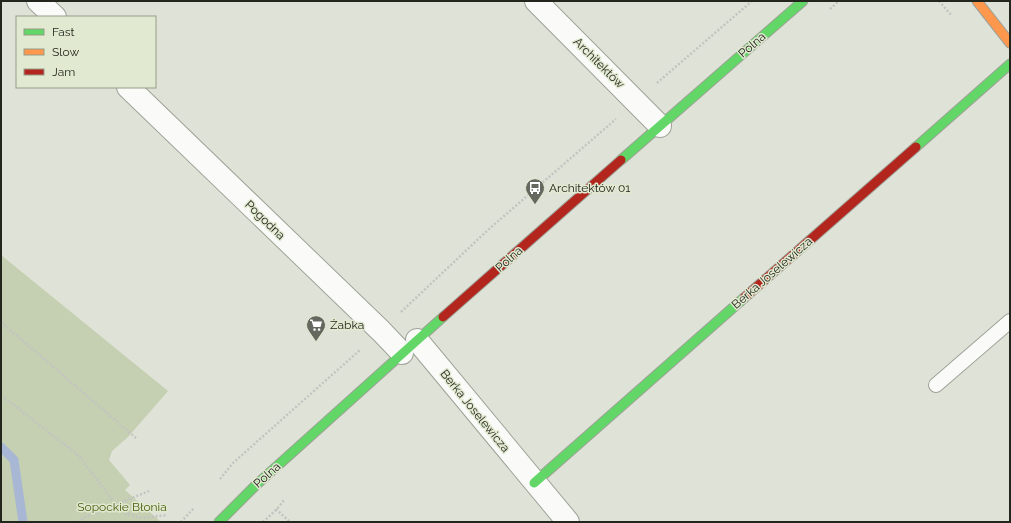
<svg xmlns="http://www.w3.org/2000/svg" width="1011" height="523" viewBox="0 0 1011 523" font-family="Raleway,sans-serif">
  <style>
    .green { fill: #c5cfb1 }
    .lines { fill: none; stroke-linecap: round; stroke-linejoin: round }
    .stream { stroke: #a8b7d4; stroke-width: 9 }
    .lane-casing { stroke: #9fa298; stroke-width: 16 }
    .street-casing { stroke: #9fa298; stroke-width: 24 }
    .fast-casing { stroke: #9fa298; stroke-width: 11 }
    .slow-casing { stroke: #9fa298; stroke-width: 11 }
    .jam-casing { stroke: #9fa298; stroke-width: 11 }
    .path { stroke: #c3c4c1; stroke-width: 2.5; stroke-dasharray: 2 2; stroke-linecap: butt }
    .lane { stroke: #fafbf9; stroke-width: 14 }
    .street { stroke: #fafbf9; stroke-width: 22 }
    .fast { stroke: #63d668; stroke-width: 9 }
    .slow { stroke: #ff974d; stroke-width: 9 }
    .jam { stroke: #b3261e; stroke-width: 9 }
    .labels { text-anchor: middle; stroke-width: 3; stroke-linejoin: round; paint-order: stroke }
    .street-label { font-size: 12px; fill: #23261d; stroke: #e1e9d1 }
    .poi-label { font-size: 12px; fill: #23261d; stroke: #e1e9d1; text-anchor: start }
    .park-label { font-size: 12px; fill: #4b5d0f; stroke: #e1e9d1 }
  </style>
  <rect width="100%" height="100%" fill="#dfe3d7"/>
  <!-- green -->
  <path class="green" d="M 1,255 L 168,391 L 128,437 L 112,451 L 109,460 L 130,485 L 125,490 L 161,522 L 1,522 Z"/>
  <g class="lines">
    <!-- stream -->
    <path class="stream" d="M 1,447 L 14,460 L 23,522"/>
    <defs>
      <path id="lane" d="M 936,385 L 1010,321"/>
      <g id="street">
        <path d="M 38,1 L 55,17"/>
        <path d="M 536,1 L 660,126"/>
        <path d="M 128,87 L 381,331 L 402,353"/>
        <path d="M 417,340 L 568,522"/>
      </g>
      <g id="fast">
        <path d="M 916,147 L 1010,64"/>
        <path d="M 621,160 L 803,1"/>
        <path d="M 534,483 L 744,298"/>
        <path d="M 219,522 L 255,486 L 443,317"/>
      </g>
      <path id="slow" d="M 977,1 L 1010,43"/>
      <g id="jam">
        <path d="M 744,298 L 916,147"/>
        <path d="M 443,317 L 621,160"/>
      </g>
    </defs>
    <!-- lane casing -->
    <use href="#lane" class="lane-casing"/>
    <!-- street casing -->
    <use href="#street" class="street-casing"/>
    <!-- fast casing -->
    <use href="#fast" class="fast-casing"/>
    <!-- slow casing -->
    <use href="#slow" class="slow-casing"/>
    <!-- jam casing -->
    <use href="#jam" class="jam-casing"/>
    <!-- path -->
    <g class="path">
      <path d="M 939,1 L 952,16"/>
      <path d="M 830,9 L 839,1"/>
      <path d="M 657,83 L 752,1"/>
      <path d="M 401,312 L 489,229 L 616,119"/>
      <path d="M 1,322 L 136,438"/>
      <path d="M 1,395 L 79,456 L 116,505 L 126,514 L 142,518 L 167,515"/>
      <path d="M 220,479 L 233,463 L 360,350"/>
      <path d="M 276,509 L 290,522"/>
      <path d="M 78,522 L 83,518 L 149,491"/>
      <path d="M 181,522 L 194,508"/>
      <path d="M 263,522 L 277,509 L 284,500"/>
    </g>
    <!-- lane -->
    <use href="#lane" class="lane"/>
    <!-- street -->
    <use href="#street" class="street"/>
    <!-- fast -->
    <use href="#fast" class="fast"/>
    <!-- slow -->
    <use href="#slow" class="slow"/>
    <!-- jam -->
    <use href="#jam" class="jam"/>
  </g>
  <!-- icons -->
  <defs>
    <symbol id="bus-pin" viewBox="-11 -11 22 30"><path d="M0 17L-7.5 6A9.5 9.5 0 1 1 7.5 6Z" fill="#65685e" stroke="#e1e9d1"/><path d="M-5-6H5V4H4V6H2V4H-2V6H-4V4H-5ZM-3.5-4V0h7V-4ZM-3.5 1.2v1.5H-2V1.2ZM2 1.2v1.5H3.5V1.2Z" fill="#fff"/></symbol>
    <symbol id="supermarket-pin" viewBox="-11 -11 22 30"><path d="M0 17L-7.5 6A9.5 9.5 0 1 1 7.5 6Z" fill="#65685e" stroke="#e1e9d1"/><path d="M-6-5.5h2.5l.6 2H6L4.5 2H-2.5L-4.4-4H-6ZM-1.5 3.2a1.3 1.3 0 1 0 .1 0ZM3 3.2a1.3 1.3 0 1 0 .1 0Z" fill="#fff"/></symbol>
  </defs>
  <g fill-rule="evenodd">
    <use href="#bus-pin" x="524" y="177" width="22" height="30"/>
    <use href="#supermarket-pin" x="305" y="314" width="22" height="30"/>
  </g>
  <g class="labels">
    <!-- street labels -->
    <g class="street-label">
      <text transform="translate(752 45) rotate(-41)" y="4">Polna</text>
      <text transform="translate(599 63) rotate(45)" y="4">Architektów</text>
      <text transform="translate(265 220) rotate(44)" y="4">Pogodna</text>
      <text transform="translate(509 259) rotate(-42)" y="4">Polna</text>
      <text transform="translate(772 273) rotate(-41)" y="4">Berka Joselewicza</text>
      <text transform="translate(475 411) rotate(51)" y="4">Berka Joselewicza</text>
      <text transform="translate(267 475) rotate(-42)" y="4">Polna</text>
    </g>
    <!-- poi labels -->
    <g class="poi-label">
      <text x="549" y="192">Architektów 01</text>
      <text x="330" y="329">Żabka</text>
    </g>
    <!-- park labels -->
    <g class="park-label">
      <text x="122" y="511">Sopockie Błonia</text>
    </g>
  </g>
  <!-- border -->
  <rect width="1011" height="523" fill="none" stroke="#23261d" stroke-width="4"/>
  <!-- legend -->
  <rect x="16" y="16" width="140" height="72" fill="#e1e9d1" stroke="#959b89"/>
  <rect x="24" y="29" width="20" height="6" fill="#63d668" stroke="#959b89"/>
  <text x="52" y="36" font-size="12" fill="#23261d">Fast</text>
  <rect x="24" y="49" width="20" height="6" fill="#ff974d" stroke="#959b89"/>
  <text x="52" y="56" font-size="12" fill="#23261d">Slow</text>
  <rect x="24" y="69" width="20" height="6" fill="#b3261e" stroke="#959b89"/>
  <text x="52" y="76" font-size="12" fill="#23261d">Jam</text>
</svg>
